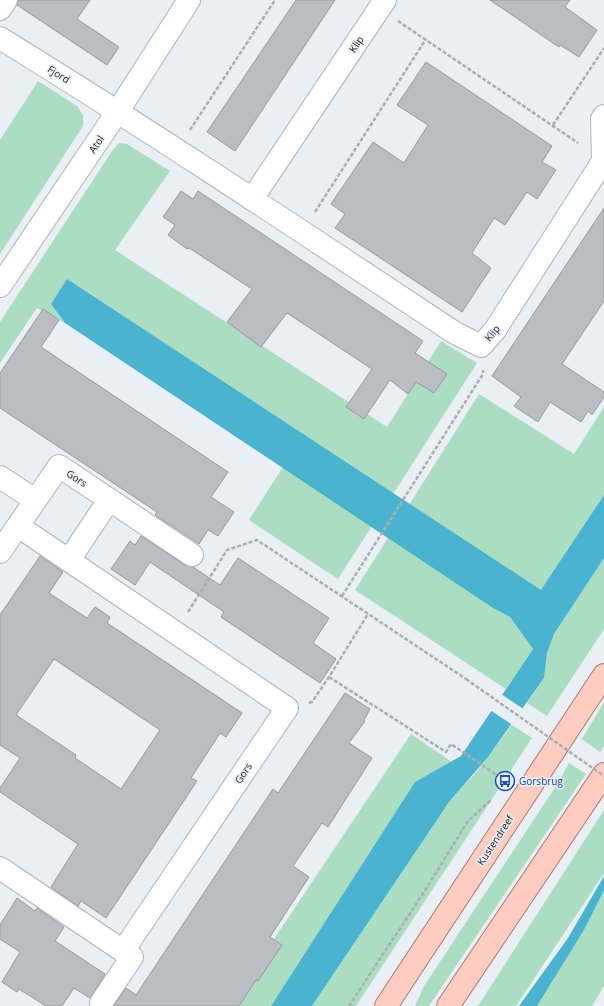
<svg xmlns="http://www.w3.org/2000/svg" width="604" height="1006" viewBox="0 0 604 1006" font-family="'Open Sans',sans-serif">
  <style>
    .green { fill: #aaddc1 }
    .water { fill: #49b3d0 }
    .pier { fill: #eaeff5 }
    .building { fill: #bcbcc4; stroke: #9999a0; fill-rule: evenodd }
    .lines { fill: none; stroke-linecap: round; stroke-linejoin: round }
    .minor-casing { stroke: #afb4ba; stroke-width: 24 }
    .major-casing { stroke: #ae796d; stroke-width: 24 }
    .path { stroke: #aaaeb3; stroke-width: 2.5; stroke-dasharray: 4 2; stroke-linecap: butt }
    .minor { stroke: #fff; stroke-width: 22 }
    .major { stroke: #feccc1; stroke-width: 22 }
    .path-bridge { stroke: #aaaeb3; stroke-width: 2.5; stroke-dasharray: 4 2; stroke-linecap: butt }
    .labels { text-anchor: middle; stroke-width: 3; stroke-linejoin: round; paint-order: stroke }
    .street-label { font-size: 10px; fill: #1c1e20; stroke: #eaeff5 }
    .transit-label { font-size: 10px; fill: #164399; stroke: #eaeff5; text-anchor: start }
  </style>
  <rect width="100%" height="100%" fill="#eaeff5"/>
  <!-- green -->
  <g class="green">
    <path d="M 38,81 L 77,106 L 83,115 L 83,126 L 0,254 L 0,140 Z"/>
    <path d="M 119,143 L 127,144 L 170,171 L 115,250 L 387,427 L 441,341 L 477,363 L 393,494 L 67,280 L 51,304 L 65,323 L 37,308 L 0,363 L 0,322 L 112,151 Z"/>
    <path d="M 479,394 L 574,454 L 604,407 L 604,495 L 541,591 L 409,505 Z"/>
    <path d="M 283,467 L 372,526 L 338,579 L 249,520 Z"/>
    <path d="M 388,538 L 493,608 L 510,617 L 533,649 L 506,689 L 355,590 Z"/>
    <path d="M 604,558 L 604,629 L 547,716 L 527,703 L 544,678 L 547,653 L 554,634 Z"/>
    <path d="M 604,702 L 604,746 L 600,752 L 582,739 Z"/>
    <path d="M 512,725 L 532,738 L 356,1006 L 312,1006 L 449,802 L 478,770 Z"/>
    <path d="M 411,734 L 452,762 L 415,782 L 271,1006 L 217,1006 L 274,939 Z"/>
    <path d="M 569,763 L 586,774 L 429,1006 L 415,1006 L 424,986 L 558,783 Z"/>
    <path d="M 604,810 L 604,873 L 516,1006 L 478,1006 Z"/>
    <path d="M 604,889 L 604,986 L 592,1006 L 537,1006 L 584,930 Z"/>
  </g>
  <!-- water -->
  <g class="water">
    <path d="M 67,279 L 541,590 L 604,495 L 604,558 L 554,634 L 547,653 L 544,678 L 488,757 L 449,802 L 312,1006 L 271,1006 L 415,782 L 461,756 L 533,649 L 510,617 L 493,608 L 65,323 L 51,304 Z"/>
    <path d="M 604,876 L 604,890 L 584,930 L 537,1006 L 519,1006 L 568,938 Z"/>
  </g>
  <!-- pier -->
  <path class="pier" d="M 501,694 L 525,710 L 514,726 L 490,710 Z"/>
  <!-- building -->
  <g class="building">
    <path d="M 18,0 L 90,0 L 77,19 L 119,47 L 107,65 L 17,5 Z"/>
    <path d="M 296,0 L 335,0 L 235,151 L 207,132 Z"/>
    <path d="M 490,0 L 570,0 L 565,7 L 597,30 L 579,57 L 560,45 L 559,47 Z"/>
    <path d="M 426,62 L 552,146 L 542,162 L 556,170 L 537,199 L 527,192 L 505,225 L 494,218 L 472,253 L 491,268 L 462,312 L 335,228 L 345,214 L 331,204 L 373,142 L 404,163 L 428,125 L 397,105 Z"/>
    <path d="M 181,191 L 193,199 L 198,191 L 423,341 L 415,353 L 447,374 L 434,393 L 416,382 L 408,394 L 390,380 L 364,419 L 346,407 L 372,369 L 287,313 L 261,347 L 227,322 L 252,289 L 189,248 L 187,249 L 168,235 L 175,225 L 163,217 Z"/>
    <path d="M 604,208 L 604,301 L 562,364 L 604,392 L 604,397 L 592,415 L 588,411 L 581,422 L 550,402 L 538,422 L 514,406 L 521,397 L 492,376 Z"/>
    <path d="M 43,309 L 59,320 L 41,347 L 228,472 L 211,497 L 234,512 L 218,536 L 208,530 L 199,544 L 155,515 L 157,512 L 0,408 L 0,373 Z"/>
    <path d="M 141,536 L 185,565 L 193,567 L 220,585 L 238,558 L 329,618 L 313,643 L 336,659 L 320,683 L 221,617 L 224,612 L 150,562 L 135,585 L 111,569 L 130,541 L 135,545 Z"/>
    <path d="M 40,556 L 63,572 L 49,593 L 87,618 L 95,607 L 110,617 L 107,623 L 242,713 L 226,737 L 220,733 L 191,778 L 197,781 L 106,918 L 81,901 L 78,906 L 51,887 L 78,844 L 0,792 L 0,788 L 20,758 L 0,745 L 0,615 ZM 54,659 L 160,730 L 121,789 L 75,758 L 76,755 L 16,715 Z"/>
    <path d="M 345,693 L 370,709 L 364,720 L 365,721 L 349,743 L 372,758 L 328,827 L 322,823 L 293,866 L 309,877 L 270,937 L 282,945 L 258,981 L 256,980 L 239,1006 L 114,1006 L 126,988 L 136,995 L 273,789 L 278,793 Z"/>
    <path d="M 17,898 L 35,911 L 37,908 L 64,927 L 55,941 L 105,974 L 90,998 L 74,988 L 62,1006 L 46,1006 L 19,989 L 17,992 L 2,982 L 20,952 L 0,939 L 0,925 Z"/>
  </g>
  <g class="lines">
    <defs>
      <g id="minor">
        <path d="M 0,9 L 6,0"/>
        <path d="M 0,38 C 154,133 304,233 455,333 L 481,346 L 495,330 L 603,161 L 602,119 L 604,116"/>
        <path d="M 252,199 L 385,0"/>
        <path d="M 0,286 L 118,111 L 189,0"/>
        <path d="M 0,477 L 35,500"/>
        <path d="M 18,526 L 287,708 L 123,951 L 132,957 L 101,1003"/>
        <path d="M 0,552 L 59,466 L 192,555"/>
        <path d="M 69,560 L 109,500"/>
        <path d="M 0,868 L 123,951"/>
      </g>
      <g id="major">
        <path d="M 386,1006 L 604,675"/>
        <path d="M 448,1006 L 604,774"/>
      </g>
    </defs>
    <!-- minor casing -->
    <use href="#minor" class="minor-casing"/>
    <!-- major casing -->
    <use href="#major" class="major-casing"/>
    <!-- path -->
    <g class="path">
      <path d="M 398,21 L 578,143"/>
      <path d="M 553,125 L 604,48"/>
      <path d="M 190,130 L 275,0"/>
      <path d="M 315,212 L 426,39"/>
      <path d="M 342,596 L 483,374 L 483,370"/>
      <path d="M 188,612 L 227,550 L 257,540 L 466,679"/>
      <path d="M 329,677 L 446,752 L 451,744 L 485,767 L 505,781"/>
      <path d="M 309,703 L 312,702 L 329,677 L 368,614"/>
      <path d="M 349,1006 L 424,892 L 468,821 L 491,800"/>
    </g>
    <!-- minor -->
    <use href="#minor" class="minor"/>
    <!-- major -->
    <use href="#major" class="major"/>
    <!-- path-bridge -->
    <path class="path-bridge" d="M 466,679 L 604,776"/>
  </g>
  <!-- icons -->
  <defs>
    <symbol id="bus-ring" viewBox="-11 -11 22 22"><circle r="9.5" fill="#eaeff5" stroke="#1a4fb4" stroke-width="1.5"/><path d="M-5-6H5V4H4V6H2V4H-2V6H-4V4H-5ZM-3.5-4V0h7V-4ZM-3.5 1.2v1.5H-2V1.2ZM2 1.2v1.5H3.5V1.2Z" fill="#1a4fb4"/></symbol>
  </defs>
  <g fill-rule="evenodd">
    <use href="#bus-ring" x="494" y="770" width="22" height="22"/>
  </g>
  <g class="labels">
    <!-- street labels -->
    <g class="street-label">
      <text transform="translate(356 44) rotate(-56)" y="4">Klip</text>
      <text transform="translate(59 74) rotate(32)" y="4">Fjord</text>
      <text transform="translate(96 144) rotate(-56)" y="4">Atol</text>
      <text transform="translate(492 333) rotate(-51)" y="4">Klip</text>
      <text transform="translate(77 478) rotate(34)" y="4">Gors</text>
      <text transform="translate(243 773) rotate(-56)" y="4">Gors</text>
      <text transform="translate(495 840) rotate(-57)" y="4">Kustendreef</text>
    </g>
    <!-- transit labels -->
    <g class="transit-label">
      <text x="519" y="785">Gorsbrug</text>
    </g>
  </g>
</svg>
